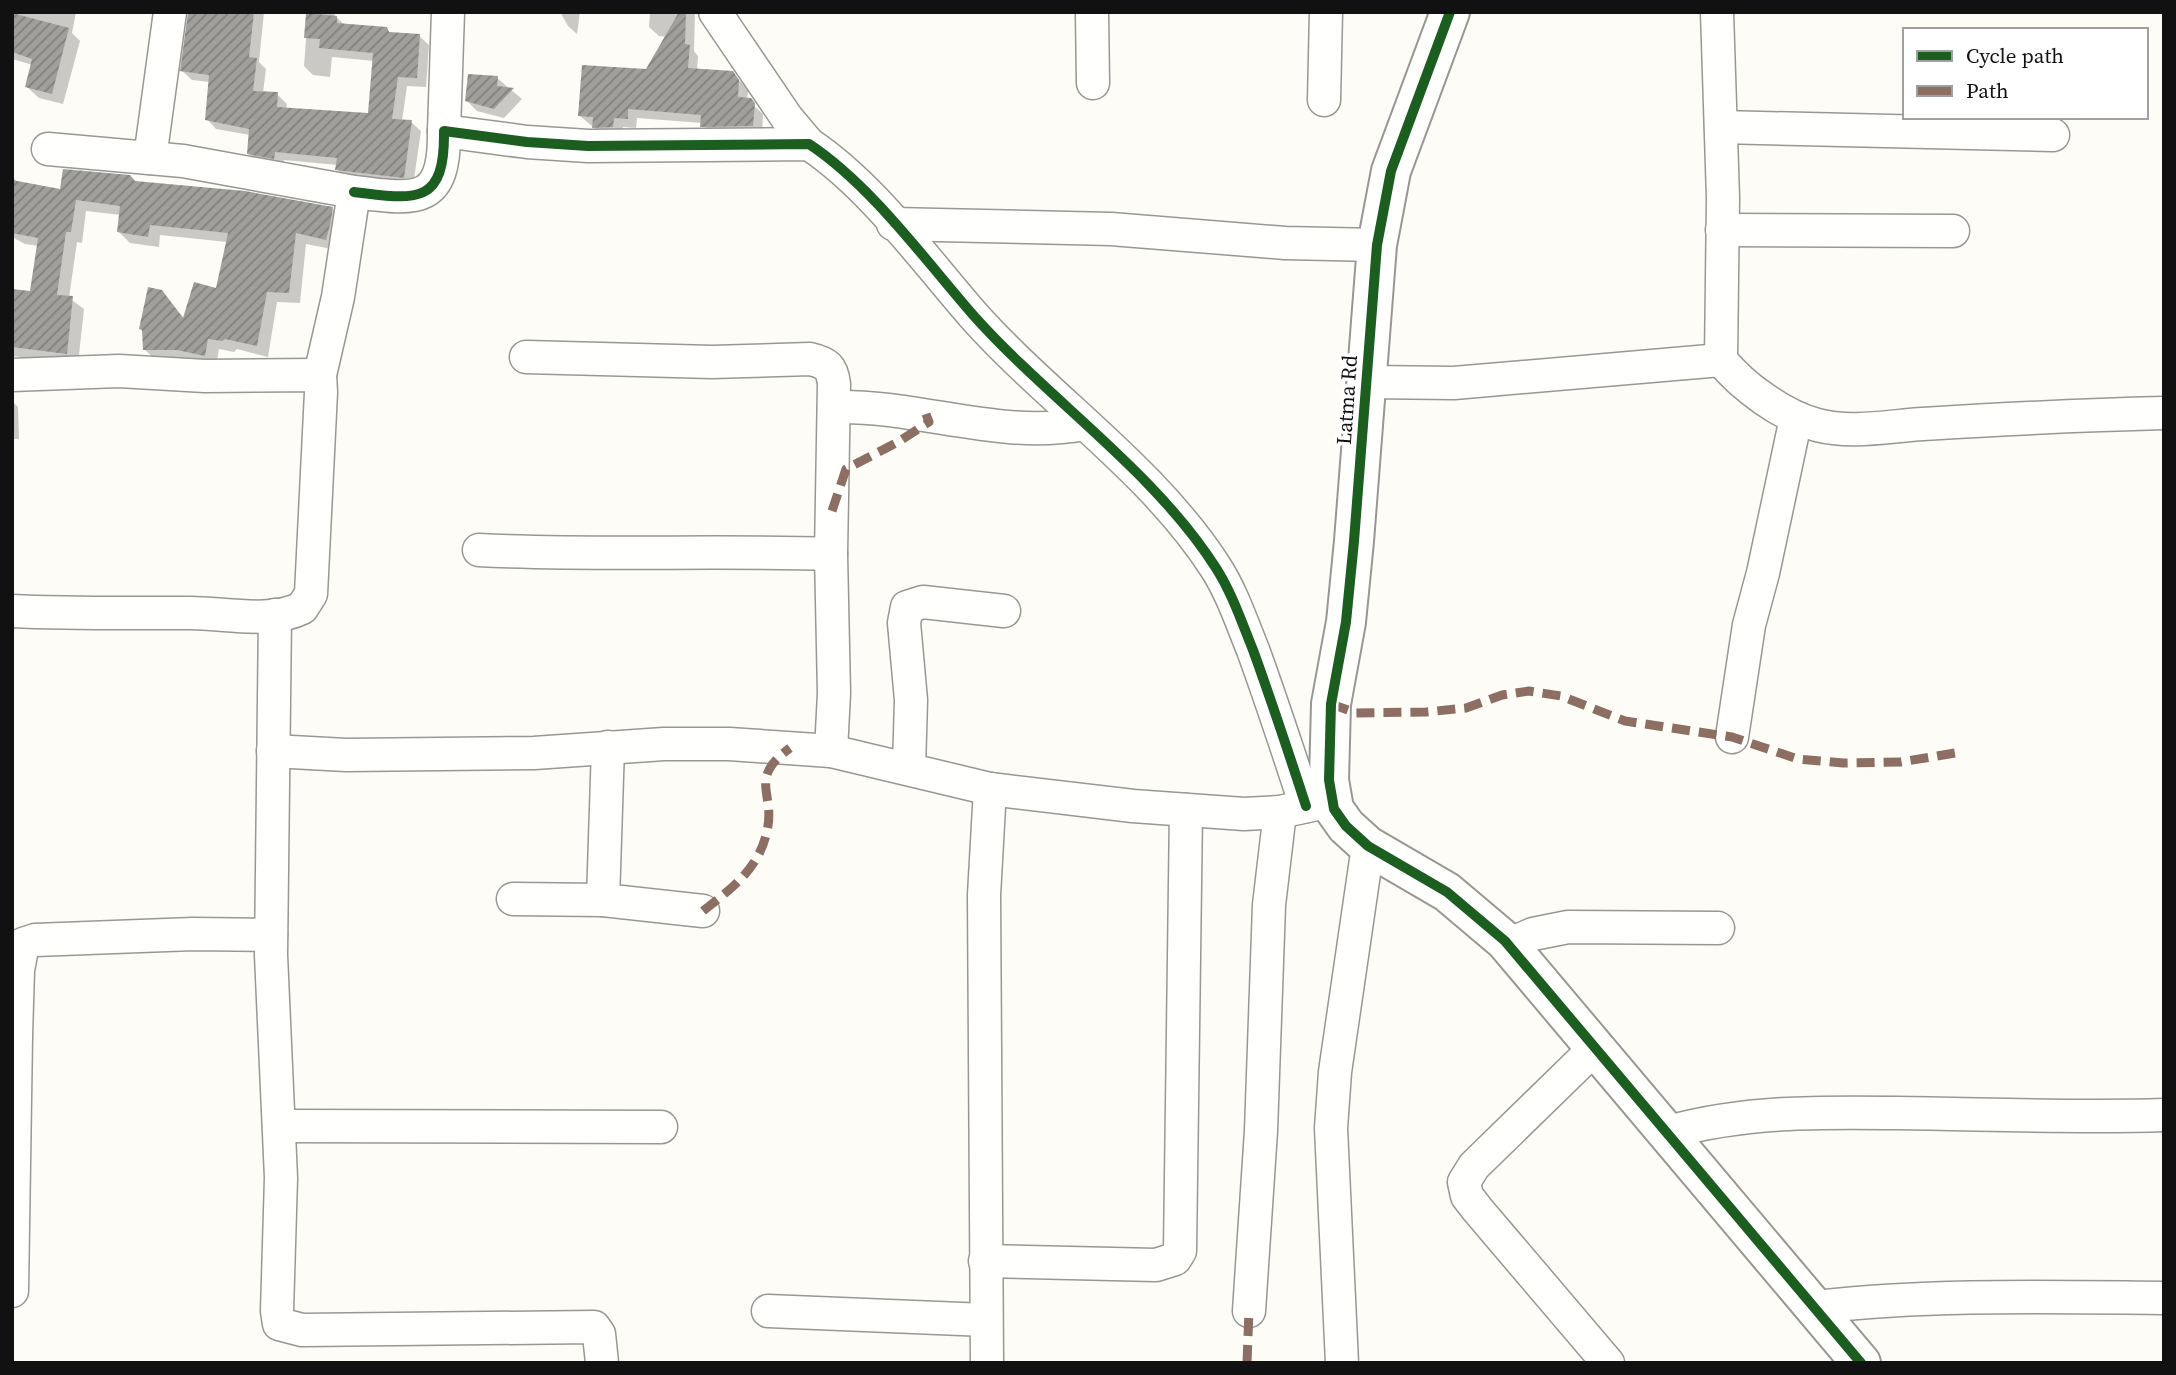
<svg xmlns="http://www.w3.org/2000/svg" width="2176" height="1375" viewBox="0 0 2176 1375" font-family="'Source Serif 4',serif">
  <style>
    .shadow { fill: #0003 }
    .building { fill: url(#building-hatch) }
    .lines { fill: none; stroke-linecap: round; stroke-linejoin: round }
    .minor-casing { stroke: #979795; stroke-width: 35 }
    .tertiary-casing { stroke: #979795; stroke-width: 42 }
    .minor { stroke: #fffffe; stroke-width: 32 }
    .tertiary { stroke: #fffffe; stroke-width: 38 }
    .quiet { stroke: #8d6e63; stroke-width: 9; stroke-dasharray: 18 9; stroke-linecap: butt }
    .cycleway-casing { stroke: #fff; stroke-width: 15 }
    .cycleway { stroke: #1b5e20; stroke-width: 10 }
    .labels { text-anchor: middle; stroke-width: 7; stroke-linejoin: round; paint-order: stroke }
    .street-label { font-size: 21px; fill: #111; stroke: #fff }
  </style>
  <defs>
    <pattern id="building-hatch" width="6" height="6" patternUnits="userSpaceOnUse" patternTransform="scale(1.75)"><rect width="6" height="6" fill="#a19f9c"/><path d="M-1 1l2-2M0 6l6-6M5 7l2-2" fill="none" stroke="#82807e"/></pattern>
  </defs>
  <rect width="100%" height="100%" fill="#fdfcf7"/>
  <!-- shadow -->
  <g class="shadow">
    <path d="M 12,12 L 76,12 L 72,33 L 80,41 L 63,104 L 39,98 L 27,87 L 33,65 L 12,59 Z"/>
    <path d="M 190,12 L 264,12 L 259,62 L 266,69 L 263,93 L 277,94 L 287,104 L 286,109 L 369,115 L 374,61 L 332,57 L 330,77 L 313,75 L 304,66 L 308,12 L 332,12 L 345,26 L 386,29 L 391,34 L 419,36 L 429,45 L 426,87 L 407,86 L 402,121 L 411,122 L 421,131 L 413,186 L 347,179 L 337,169 L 338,165 L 284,160 L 283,167 L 259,163 L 249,153 L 250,135 L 216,129 L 207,119 L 210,82 L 192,80 L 182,71 Z"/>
    <path d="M 560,12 L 580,12 L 577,34 L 568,26 Z"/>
    <path d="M 650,12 L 695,12 L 694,51 L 698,56 L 697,70 L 732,73 L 742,83 L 748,91 L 747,100 L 763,114 L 762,135 L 711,135 L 702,123 L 637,118 L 636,128 L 623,127 L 622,136 L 604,136 L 580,116 L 647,71 L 667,37 L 659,36 L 649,27 Z"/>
    <path d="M 497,78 L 522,99 L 504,118 L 477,111 L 467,101 Z"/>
    <path d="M 12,177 L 19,183 L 62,191 L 135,183 L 332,209 L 344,220 L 337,250 L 306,244 L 300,303 L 277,302 L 268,357 L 237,349 L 234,352 L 219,349 L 216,366 L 156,360 L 144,349 L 161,292 L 184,318 L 217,291 L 227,242 L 160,235 L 159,247 L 130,243 L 119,232 L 121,215 L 86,211 L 82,243 L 77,242 L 69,298 L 84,309 L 78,364 L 12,356 L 12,291 L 32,293 L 39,246 L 25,244 L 12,237 Z"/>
    <path d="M 12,401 L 18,407 L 19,439 L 12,439 Z"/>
  </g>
  <!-- building -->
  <g class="building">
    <path d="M 188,12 L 254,12 L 249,57 L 257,58 L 253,91 L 278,92 L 277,107 L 368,113 L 373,53 L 319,48 L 320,39 L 304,38 L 306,13 L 337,16 L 337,23 L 387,27 L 389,32 L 420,34 L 417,78 L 398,77 L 392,119 L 412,120 L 404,178 L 335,170 L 337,158 L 275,152 L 274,159 L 247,154 L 249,129 L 205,120 L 209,75 L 180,71 Z"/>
    <path d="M 679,12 L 686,12 L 685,44 L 690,45 L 688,68 L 733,71 L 739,80 L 738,97 L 751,98 L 755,103 L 753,126 L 700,127 L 701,115 L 628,109 L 628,119 L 614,118 L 613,127 L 592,128 L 593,117 L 578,116 L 582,65 L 646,69 Z"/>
    <path d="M 12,13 L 69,28 L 52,94 L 25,87 L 32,59 L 12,52 Z"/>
    <path d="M 468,74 L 498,76 L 497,86 L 514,88 L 494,109 L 465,101 Z"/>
    <path d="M 63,169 L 130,175 L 135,181 L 245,191 L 333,207 L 330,225 L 326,240 L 296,233 L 289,293 L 267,292 L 257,346 L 225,339 L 222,341 L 208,339 L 205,356 L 177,350 L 143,350 L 142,330 L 139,329 L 148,287 L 162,290 L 183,318 L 194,282 L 216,288 L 228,233 L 150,225 L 148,237 L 117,232 L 120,206 L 76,200 L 71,232 L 66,232 L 57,295 L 73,296 L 67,354 L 12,347 L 12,289 L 30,291 L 38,238 L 12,233 L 12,180 L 60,189 Z"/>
  </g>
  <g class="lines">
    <defs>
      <g id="minor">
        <path d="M 715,12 L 787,118 L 809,144"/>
        <path d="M 1092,12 L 1093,83"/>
        <path d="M 1717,12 L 1723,198 L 1721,360 C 1743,387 1783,416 1817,425 C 1851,434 1889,426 1923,424 C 2004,419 2083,415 2164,413"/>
        <path d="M 1324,100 L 1326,12"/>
        <path d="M 1721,127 L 2053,135"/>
        <path d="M 444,131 L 448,12"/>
        <path d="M 48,149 L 183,161 L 354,192 L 338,297 L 320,375"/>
        <path d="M 150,158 L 170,12"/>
        <path d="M 354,192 C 417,200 445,205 444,131 L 527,142 L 588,146 L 809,144 C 871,185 925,260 974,316 C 1050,401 1154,471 1216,568 C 1232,593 1242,623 1253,650 C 1272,702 1289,754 1306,806"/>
        <path d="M 893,224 L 1111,229 L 1285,243 L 1377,245"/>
        <path d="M 1722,230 L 1953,231"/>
        <path d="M 526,357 L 712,362 L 810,359 C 827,363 832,367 834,384 L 831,554"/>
        <path d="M 12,375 L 119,371 L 205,376 L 320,375 L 321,392 L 311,594 L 302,608 C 270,624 225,613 190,613 C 131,613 72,614 12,611"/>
        <path d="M 1368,382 L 1454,383 L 1721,360"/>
        <path d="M 835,407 C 919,405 999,440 1084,424"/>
        <path d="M 479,550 C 596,556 713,550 831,554 L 834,693 L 831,751"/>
        <path d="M 275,615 L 271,955 L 281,1178 L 277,1311 L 279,1324 L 302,1330 L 594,1327 L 599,1334 L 602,1363"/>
        <path d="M 1732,737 L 1749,625 L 1763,573 L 1796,418"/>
        <path d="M 608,747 L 603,900 L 703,911"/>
        <path d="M 273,751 L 346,755 L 534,753 L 664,744 L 729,744 L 831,751 L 990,789 L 1133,806 L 1244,814 L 1280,812 L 1326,802"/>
        <path d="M 909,768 L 911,700 L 904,623 L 907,607 L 923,602 L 1004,611"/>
        <path d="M 513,899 L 603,900"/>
        <path d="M 1508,945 L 1533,934 L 1568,927 L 1718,928"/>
        <path d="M 1594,1049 L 1474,1166 L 1464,1182 L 1467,1196 L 1477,1209 L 1608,1363"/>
        <path d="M 279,1126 L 661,1127"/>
        <path d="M 1669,1132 C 1744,1111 1819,1112 1896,1113 C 1986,1114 2075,1118 2164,1115"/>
        <path d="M 985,1261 L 1156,1265 L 1175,1259 L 1180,1251 L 1186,810"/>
        <path d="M 12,1291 L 16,1036 L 18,970 L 23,944 L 35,940 L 193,934 L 271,935"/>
        <path d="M 1816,1307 C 1931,1294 2048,1297 2164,1298"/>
        <path d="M 768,1311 L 986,1320"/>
        <path d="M 1249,1311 L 1261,1131 L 1269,905 L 1280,812"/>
        <path d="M 987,1363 L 984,895 L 990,789"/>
        <path d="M 1342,1363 L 1331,1128 L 1335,1072 L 1368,846"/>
      </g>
      <path id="tertiary" d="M 1450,12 L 1391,171 L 1377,245 L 1354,541 L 1346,622 L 1331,704 L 1329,780 L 1334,809 L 1346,826 L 1368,846 L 1447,892 L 1505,941 L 1861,1363"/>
    </defs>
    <!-- minor casing -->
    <use href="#minor" class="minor-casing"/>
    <!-- tertiary casing -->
    <use href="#tertiary" class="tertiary-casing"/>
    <!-- minor -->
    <use href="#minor" class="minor"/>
    <!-- tertiary -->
    <use href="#tertiary" class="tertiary"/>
    <!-- quiet -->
    <g class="quiet">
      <path d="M 832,511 L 846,469 L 898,442 L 929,422 L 926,414"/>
      <path d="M 1331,704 L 1356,713 L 1426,712 L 1466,708 L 1502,695 L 1529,691 L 1561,696 L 1625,721 L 1732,737 L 1798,759 L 1843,763 L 1901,762 L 1961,752"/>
      <path d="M 703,911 C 732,888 759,869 767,831 C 776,793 747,779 790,748"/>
      <path d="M 1247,1363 L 1249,1311"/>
    </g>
    <defs>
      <g id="cycleway">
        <path d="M 1450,12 L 1391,171 L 1377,245 L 1354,541 L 1346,622 L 1331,704 L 1329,780 L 1334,809 L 1346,826 L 1368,846 L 1447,892 L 1505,941 L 1861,1363"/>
        <path d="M 354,192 C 417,200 445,205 444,131 L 527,142 L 588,146 L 809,144 C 871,185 925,260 974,316 C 1050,401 1154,471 1216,568 C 1232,593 1242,623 1253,650 C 1272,702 1289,754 1306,806"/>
      </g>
    </defs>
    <!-- cycleway casing -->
    <use href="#cycleway" class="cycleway-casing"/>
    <!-- cycleway -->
    <use href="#cycleway" class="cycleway"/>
  </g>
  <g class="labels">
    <!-- street labels -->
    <g class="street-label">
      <text transform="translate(1347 400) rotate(-86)" y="7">Latma Rd</text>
    </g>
  </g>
  <!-- border -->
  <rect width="2176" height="1375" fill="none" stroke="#111111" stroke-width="28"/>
  <!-- legend -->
  <rect x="1903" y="28" width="245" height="91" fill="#ffffff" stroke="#a0a0a0" stroke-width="2"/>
  <rect x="1917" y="51" width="35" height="10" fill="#1b5e20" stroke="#a0a0a0" stroke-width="2"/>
  <text x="1966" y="63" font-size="21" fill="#111111">Cycle path</text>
  <rect x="1917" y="86" width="35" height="10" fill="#8d6e63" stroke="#a0a0a0" stroke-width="2"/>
  <text x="1966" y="98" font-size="21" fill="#111111">Path</text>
</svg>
